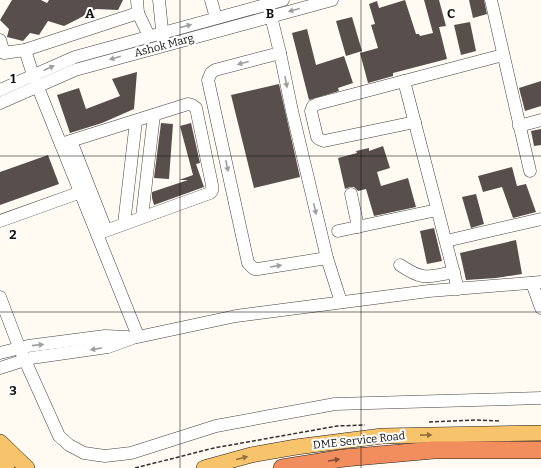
<svg xmlns="http://www.w3.org/2000/svg" width="541" height="468" viewBox="0 0 541 468" font-family="Bitter,serif">
  <style>
    .building { fill: #584f4c }
    .lines { fill: none; stroke-linecap: round; stroke-linejoin: round }
    .minor-casing { stroke: #434343; stroke-width: 13 }
    .major-casing { stroke: #212121; stroke-width: 16 }
    .highway-casing { stroke: #212121; stroke-width: 18 }
    .path { stroke: #323232; stroke-width: 1.5; stroke-dasharray: 4 2; stroke-linecap: butt }
    .minor { stroke: #fff; stroke-width: 12 }
    .major { stroke: #f7c36b; stroke-width: 15 }
    .highway { stroke: #f28e5d; stroke-width: 17 }
    .oneway { fill: #9f9f9f }
    .oneway2 { fill: #8f7242 }
    .oneway3 { fill: #814f36 }
    .grid { fill: none; stroke: #101010; stroke-width: 1; stroke-opacity: 0.55 }
    .labels { text-anchor: middle; stroke-width: 4; stroke-linejoin: round; paint-order: stroke }
    .street-label { font-size: 11px; fill: #101010; stroke: #fff }
    .grid-label { font-size: 13px; text-anchor: middle; font-weight: bold; fill: #101010; stroke: #fff; stroke-width: 4; stroke-linejoin: round; paint-order: stroke }
  </style>
  <rect width="100%" height="100%" fill="#fffbf2"/>
  <!-- building -->
  <g class="building">
    <path d="M 12,0 L 41,0 L 47,3 L 49,0 L 123,0 L 118,10 L 96,9 L 78,19 L 64,26 L 48,21 L 39,35 L 30,33 L 23,41 L 7,37 L 9,29 L 0,20 Z"/>
    <path d="M 405,0 L 416,34 L 419,34 L 420,36 L 433,33 L 424,0 L 439,0 L 446,26 L 439,27 L 447,59 L 393,73 L 393,76 L 368,83 L 360,53 L 378,48 L 371,25 L 375,24 L 369,4 L 377,1 L 379,8 Z"/>
    <path d="M 469,0 L 484,0 L 487,14 L 473,18 Z"/>
    <path d="M 352,17 L 362,51 L 346,56 L 336,21 Z"/>
    <path d="M 470,22 L 476,51 L 461,55 L 454,25 Z"/>
    <path d="M 307,29 L 316,65 L 344,56 L 353,83 L 338,88 L 339,91 L 309,100 L 292,33 Z"/>
    <path d="M 137,72 L 134,109 L 102,123 L 70,133 L 57,95 L 79,88 L 86,109 L 120,96 L 112,79 Z"/>
    <path d="M 541,81 L 541,106 L 525,111 L 519,88 Z"/>
    <path d="M 279,84 L 300,177 L 254,188 L 231,95 Z"/>
    <path d="M 161,123 L 173,124 L 169,179 L 154,178 Z"/>
    <path d="M 191,123 L 200,163 L 196,164 L 204,187 L 154,205 L 152,198 L 152,192 L 188,180 L 179,180 L 193,175 L 180,126 Z"/>
    <path d="M 541,129 L 541,145 L 534,146 L 531,131 Z"/>
    <path d="M 383,146 L 390,168 L 377,172 L 381,186 L 408,178 L 416,207 L 374,216 L 366,189 L 358,191 L 354,187 L 350,187 L 345,189 L 338,158 L 357,153 L 356,151 L 369,148 L 369,151 Z"/>
    <path d="M 48,155 L 59,184 L 0,205 L 0,172 Z"/>
    <path d="M 512,167 L 517,186 L 526,184 L 536,212 L 513,218 L 502,187 L 483,192 L 478,176 Z"/>
    <path d="M 476,194 L 484,224 L 471,228 L 462,197 Z"/>
    <path d="M 434,228 L 442,261 L 427,264 L 420,231 Z"/>
    <path d="M 516,240 L 522,274 L 496,278 L 466,280 L 460,253 Z"/>
  </g>
  <g class="lines">
    <defs>
      <g id="minor">
        <path d="M 137,0 L 138,13"/>
        <path d="M 159,0 L 163,40"/>
        <path d="M 211,0 L 216,18"/>
        <path d="M 491,0 L 530,171"/>
        <path d="M 268,4 L 280,53 L 292,111 L 327,258 L 341,302"/>
        <path d="M 0,40 L 4,53 L 25,50"/>
        <path d="M 280,53 L 215,70 L 211,73 L 208,80 L 248,263 L 254,269 L 258,269 L 327,258"/>
        <path d="M 404,81 L 458,289"/>
        <path d="M 0,90 L 75,57 L 283,0"/>
        <path d="M 0,103 L 75,70 L 332,0"/>
        <path d="M 415,122 L 324,141 L 319,139 L 317,137 L 311,111 L 313,106 L 317,104 L 503,55"/>
        <path d="M 519,126 L 541,120"/>
        <path d="M 71,141 L 106,230"/>
        <path d="M 61,144 L 188,104 L 192,105 L 196,108 L 212,185 L 212,191 L 210,193 L 97,234"/>
        <path d="M 351,194 L 358,227"/>
        <path d="M 142,217 L 154,115"/>
        <path d="M 0,221 L 81,192"/>
        <path d="M 124,224 L 136,121"/>
        <path d="M 338,231 L 437,210"/>
        <path d="M 446,241 L 541,219"/>
        <path d="M 400,265 C 424,281 426,277 454,272"/>
        <path d="M 532,283 L 541,308"/>
        <path d="M 0,297 L 19,347 L 59,436 L 69,445 L 84,453 L 105,456 L 131,453 L 216,426 L 335,404 L 541,398"/>
        <path d="M 138,336 L 33,75 L 25,50 L 138,13 L 149,36"/>
        <path d="M 0,353 L 28,346 L 105,336 L 127,337"/>
        <path d="M 0,368 L 31,358 L 108,347 L 133,338 L 236,316 L 429,291 L 541,282"/>
      </g>
      <g id="major">
        <path d="M 0,442 L 27,468"/>
        <path d="M 0,454 L 7,468"/>
        <path d="M 204,468 L 251,455 L 296,447 L 382,436 L 541,433"/>
      </g>
      <path id="highway" d="M 282,468 L 344,458 L 434,450 L 541,450"/>
    </defs>
    <!-- minor casing -->
    <use href="#minor" class="minor-casing"/>
    <!-- major casing -->
    <use href="#major" class="major-casing"/>
    <!-- highway casing -->
    <use href="#highway" class="highway-casing"/>
    <!-- path -->
    <g class="path">
      <path d="M 429,422 L 477,420 L 501,421"/>
      <path d="M 135,468 L 214,448 L 337,426 L 365,425"/>
    </g>
    <!-- minor -->
    <use href="#minor" class="minor"/>
    <!-- major -->
    <use href="#major" class="major"/>
    <!-- highway -->
    <use href="#highway" class="highway"/>
  </g>
  <!-- one-way arrows -->
  <defs><path id="oneway-solid" d="M-6-.8H1V-3.2L6.5 0L1 3.2V.8H-6Z"/></defs>
  <g class="oneway">
    <use href="#oneway-solid" transform="translate(294 10) rotate(165)"/>
    <use href="#oneway-solid" transform="translate(186 26) rotate(-15)"/>
    <use href="#oneway-solid" transform="translate(115 58) rotate(164)"/>
    <use href="#oneway-solid" transform="translate(243 63) rotate(165)"/>
    <use href="#oneway-solid" transform="translate(49 68) rotate(-24)"/>
    <use href="#oneway-solid" transform="translate(286 82) rotate(79)"/>
    <use href="#oneway-solid" transform="translate(227 166) rotate(78)"/>
    <use href="#oneway-solid" transform="translate(315 209) rotate(77)"/>
    <use href="#oneway-solid" transform="translate(276 266) rotate(-9)"/>
    <use href="#oneway-solid" transform="translate(38 345) rotate(-6)"/>
    <use href="#oneway-solid" transform="translate(96 349) rotate(171)"/>
  </g>
  <g class="oneway2">
    <use href="#oneway-solid" transform="translate(426 435) rotate(-1)"/>
    <use href="#oneway-solid" transform="translate(242 458) rotate(-15)"/>
  </g>
  <use class="oneway3" href="#oneway-solid" transform="translate(334 460) rotate(-9)"/>
  <!-- grid -->
  <path class="grid" d="M 180,0 L 180,468M 361,0 L 361,468M 0,156 L 541,156M 0,312 L 541,312"/>
  <g class="labels">
    <!-- street labels -->
    <g class="street-label">
      <text transform="translate(164 45) rotate(-15)" y="4">Ashok Marg</text>
      <text transform="translate(359 440) rotate(-6)" y="4">DME Service Road</text>
    </g>
  </g>
  <g class="grid-label">
    <text x="90" y="18">A</text>
    <text x="270" y="18">B</text>
    <text x="451" y="18">C</text>
    <text x="13" y="83">1</text>
    <text x="13" y="239">2</text>
    <text x="13" y="395">3</text>
  </g>
</svg>
